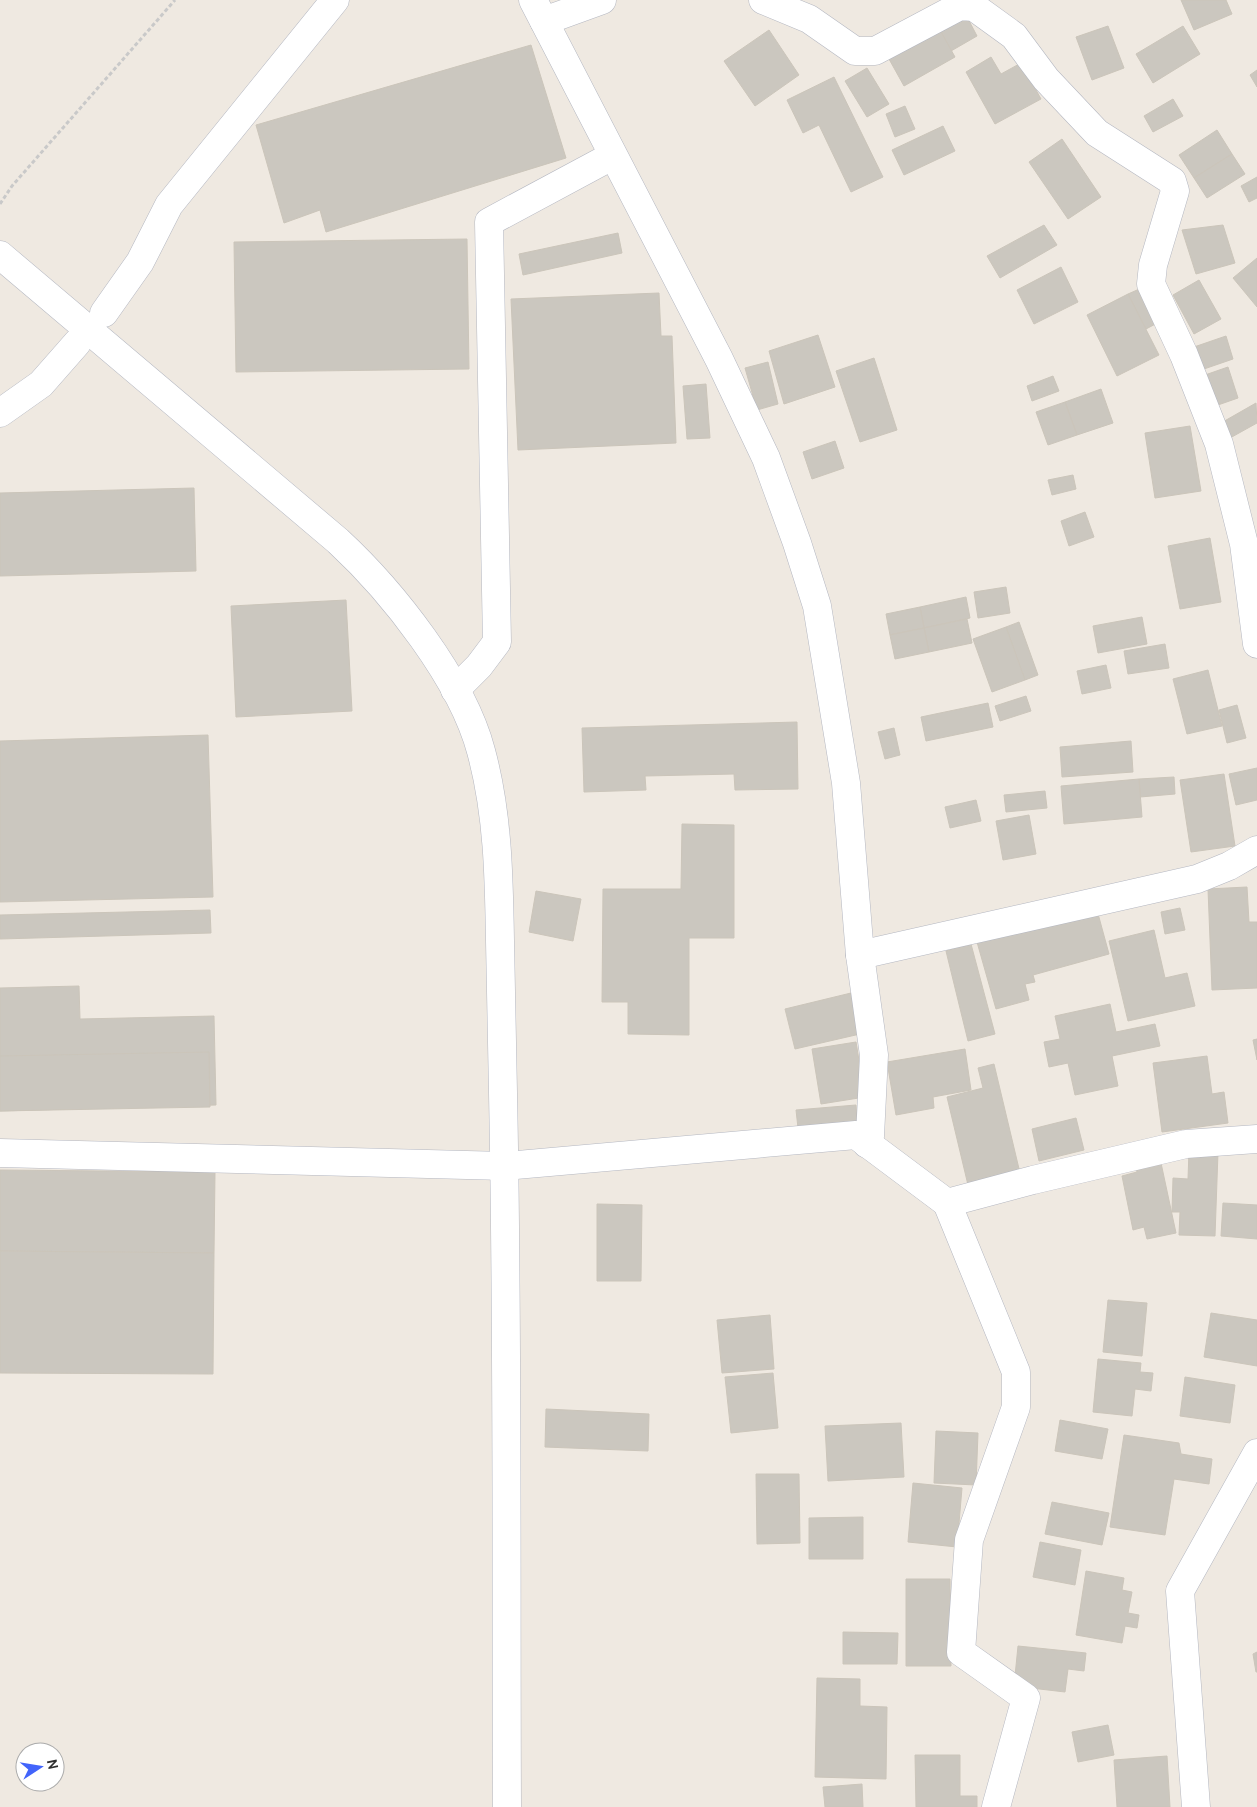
<svg xmlns="http://www.w3.org/2000/svg" width="1257" height="1807" viewBox="0 0 1257 1807" font-family="Cabin,sans-serif">
  <style>
    .building { fill: #cbc7bf; stroke: #cbc5ba }
    .lines { fill: none; stroke-linecap: round; stroke-linejoin: round }
    .minor-casing { stroke: #b4b7c1; stroke-width: 29 }
    .path { stroke: #c9c9c9; stroke-width: 3; stroke-dasharray: 4 2.5; stroke-linecap: butt }
    .minor { stroke: #fff; stroke-width: 28 }
  </style>
  <rect width="100%" height="100%" fill="#efe9e1"/>
  <!-- building -->
  <g class="building">
    <path d="M 1181,0 L 1226,0 L 1232,14 L 1194,30 Z"/>
    <path d="M 966,15 L 977,36 L 951,51 L 940,30 Z"/>
    <path d="M 1108,26 L 1124,68 L 1092,80 L 1076,37 Z"/>
    <path d="M 1183,26 L 1200,54 L 1153,83 L 1136,54 Z"/>
    <path d="M 769,30 L 799,75 L 755,106 L 724,61 Z"/>
    <path d="M 940,30 L 955,57 L 904,86 L 889,59 Z"/>
    <path d="M 531,45 L 566,158 L 326,232 L 320,210 L 284,223 L 256,125 Z"/>
    <path d="M 991,57 L 1001,74 L 1021,63 L 1041,99 L 995,124 L 966,72 Z"/>
    <path d="M 867,68 L 889,104 L 867,117 L 845,81 Z"/>
    <path d="M 1257,70 L 1257,87 L 1250,75 Z"/>
    <path d="M 834,77 L 883,177 L 851,192 L 819,125 L 803,133 L 787,100 Z"/>
    <path d="M 1173,99 L 1183,116 L 1153,132 L 1144,116 Z"/>
    <path d="M 905,106 L 915,129 L 895,137 L 886,114 Z"/>
    <path d="M 943,126 L 955,151 L 904,175 L 892,150 Z"/>
    <path d="M 1217,130 L 1232,154 L 1194,178 L 1179,155 Z"/>
    <path d="M 1062,139 L 1101,197 L 1068,219 L 1029,162 Z"/>
    <path d="M 1232,154 L 1245,174 L 1207,198 L 1194,178 Z"/>
    <path d="M 1257,177 L 1257,198 L 1249,202 L 1241,186 Z"/>
    <path d="M 1044,225 L 1057,245 L 1000,278 L 987,256 Z"/>
    <path d="M 1223,225 L 1235,263 L 1196,274 L 1182,230 Z"/>
    <path d="M 618,233 L 622,253 L 523,275 L 519,254 Z"/>
    <path d="M 467,239 L 469,369 L 236,372 L 234,242 Z"/>
    <path d="M 1257,258 L 1257,307 L 1233,278 Z"/>
    <path d="M 1061,267 L 1078,302 L 1034,324 L 1017,290 Z"/>
    <path d="M 1199,280 L 1221,319 L 1194,334 L 1173,295 Z"/>
    <path d="M 1144,287 L 1161,321 L 1146,329 L 1128,294 Z"/>
    <path d="M 659,293 L 661,336 L 672,336 L 676,443 L 518,450 L 511,299 Z"/>
    <path d="M 1128,294 L 1159,355 L 1117,376 L 1087,315 Z"/>
    <path d="M 818,335 L 835,387 L 784,404 L 769,351 Z"/>
    <path d="M 1226,336 L 1233,359 L 1201,370 L 1194,347 Z"/>
    <path d="M 874,358 L 897,430 L 860,442 L 836,371 Z"/>
    <path d="M 768,362 L 778,404 L 757,410 L 745,368 Z"/>
    <path d="M 1228,367 L 1238,398 L 1215,406 L 1205,375 Z"/>
    <path d="M 1053,376 L 1059,391 L 1032,401 L 1027,386 Z"/>
    <path d="M 706,384 L 710,438 L 687,439 L 683,386 Z"/>
    <path d="M 1101,389 L 1113,423 L 1077,435 L 1065,402 Z"/>
    <path d="M 1065,402 L 1077,435 L 1048,445 L 1036,412 Z"/>
    <path d="M 1256,403 L 1257,423 L 1230,438 L 1221,423 Z"/>
    <path d="M 1190,426 L 1201,491 L 1155,498 L 1145,433 Z"/>
    <path d="M 835,441 L 844,468 L 812,479 L 803,452 Z"/>
    <path d="M 1073,475 L 1076,489 L 1052,495 L 1048,480 Z"/>
    <path d="M 194,488 L 196,571 L 0,576 L 0,493 Z"/>
    <path d="M 1085,512 L 1094,537 L 1069,546 L 1061,521 Z"/>
    <path d="M 1210,538 L 1221,602 L 1180,609 L 1168,546 Z"/>
    <path d="M 1006,587 L 1010,613 L 978,618 L 974,592 Z"/>
    <path d="M 966,597 L 970,618 L 924,628 L 920,607 Z"/>
    <path d="M 346,600 L 352,711 L 236,717 L 231,606 Z"/>
    <path d="M 920,607 L 924,628 L 890,635 L 886,614 Z"/>
    <path d="M 1142,617 L 1147,644 L 1098,653 L 1093,626 Z"/>
    <path d="M 967,619 L 972,643 L 929,652 L 924,628 Z"/>
    <path d="M 1019,622 L 1038,675 L 1025,680 L 1006,627 Z"/>
    <path d="M 1006,627 L 1025,680 L 992,692 L 973,639 Z"/>
    <path d="M 924,628 L 929,652 L 895,659 L 890,635 Z"/>
    <path d="M 1165,644 L 1169,668 L 1128,674 L 1124,651 Z"/>
    <path d="M 1106,665 L 1111,688 L 1082,694 L 1077,671 Z"/>
    <path d="M 1208,670 L 1222,726 L 1187,734 L 1173,679 Z"/>
    <path d="M 1026,696 L 1031,711 L 1000,721 L 995,706 Z"/>
    <path d="M 988,703 L 993,727 L 926,741 L 921,717 Z"/>
    <path d="M 1237,705 L 1246,738 L 1227,743 L 1219,710 Z"/>
    <path d="M 797,722 L 798,789 L 735,790 L 734,774 L 645,776 L 646,790 L 584,792 L 582,728 Z"/>
    <path d="M 894,728 L 900,755 L 885,759 L 878,732 Z"/>
    <path d="M 208,735 L 213,897 L 0,902 L 0,741 Z"/>
    <path d="M 1131,741 L 1133,772 L 1062,777 L 1060,747 Z"/>
    <path d="M 1257,768 L 1257,800 L 1236,805 L 1229,774 Z"/>
    <path d="M 1224,774 L 1235,846 L 1191,852 L 1180,780 Z"/>
    <path d="M 1174,777 L 1175,794 L 1140,797 L 1139,779 Z"/>
    <path d="M 1139,779 L 1142,817 L 1064,824 L 1061,786 Z"/>
    <path d="M 1045,791 L 1047,808 L 1006,812 L 1004,795 Z"/>
    <path d="M 976,800 L 981,821 L 950,828 L 945,807 Z"/>
    <path d="M 1029,815 L 1036,854 L 1003,860 L 996,821 Z"/>
    <path d="M 682,824 L 734,825 L 734,938 L 689,938 L 689,1035 L 628,1034 L 628,1002 L 602,1002 L 603,889 L 681,889 Z"/>
    <path d="M 1247,887 L 1249,922 L 1257,922 L 1257,988 L 1212,990 L 1208,889 Z"/>
    <path d="M 536,891 L 581,899 L 573,941 L 529,932 Z"/>
    <path d="M 1180,908 L 1185,930 L 1165,934 L 1161,912 Z"/>
    <path d="M 210,910 L 211,933 L 0,939 L 0,915 Z"/>
    <path d="M 1097,910 L 1109,954 L 1033,975 L 1035,982 L 1025,984 L 1029,1000 L 996,1009 L 977,942 Z"/>
    <path d="M 1154,930 L 1165,978 L 1187,973 L 1195,1006 L 1128,1021 L 1109,941 Z"/>
    <path d="M 971,944 L 995,1034 L 968,1041 L 946,951 Z"/>
    <path d="M 79,986 L 80,1019 L 214,1016 L 216,1105 L 0,1111 L 0,988 Z"/>
    <path d="M 851,993 L 860,1034 L 795,1049 L 785,1009 Z"/>
    <path d="M 1110,1004 L 1116,1032 L 1155,1024 L 1160,1046 L 1112,1056 L 1118,1086 L 1075,1095 L 1068,1063 L 1049,1067 L 1044,1042 L 1060,1039 L 1055,1016 Z"/>
    <path d="M 1257,1039 L 1257,1060 L 1253,1040 Z"/>
    <path d="M 856,1042 L 865,1097 L 821,1104 L 812,1049 Z"/>
    <path d="M 965,1049 L 971,1090 L 933,1097 L 934,1108 L 896,1115 L 887,1062 Z"/>
    <path d="M 209,1052 L 210,1107 L 0,1111 L 0,1056 Z"/>
    <path d="M 1207,1056 L 1212,1094 L 1224,1092 L 1228,1123 L 1162,1132 L 1153,1063 Z"/>
    <path d="M 994,1064 L 1020,1173 L 968,1185 L 947,1097 L 983,1088 L 978,1068 Z"/>
    <path d="M 856,1105 L 857,1123 L 798,1128 L 796,1110 Z"/>
    <path d="M 1076,1118 L 1084,1150 L 1039,1161 L 1032,1129 Z"/>
    <path d="M 1189,1151 L 1218,1152 L 1215,1236 L 1179,1235 L 1180,1212 L 1172,1212 L 1173,1178 L 1188,1179 Z"/>
    <path d="M 1135,1161 L 1161,1163 L 1176,1233 L 1147,1239 L 1144,1227 L 1133,1230 L 1122,1176 L 1137,1172 Z"/>
    <path d="M 0,1170 L 215,1172 L 214,1253 L 0,1251 Z"/>
    <path d="M 1223,1203 L 1257,1205 L 1257,1239 L 1221,1236 Z"/>
    <path d="M 597,1204 L 642,1205 L 641,1281 L 597,1281 Z"/>
    <path d="M 0,1251 L 214,1253 L 213,1374 L 0,1373 Z"/>
    <path d="M 1108,1300 L 1147,1303 L 1142,1356 L 1103,1352 Z"/>
    <path d="M 1211,1313 L 1257,1320 L 1257,1366 L 1204,1357 Z"/>
    <path d="M 770,1315 L 774,1369 L 722,1373 L 717,1320 Z"/>
    <path d="M 1098,1359 L 1141,1363 L 1140,1372 L 1153,1373 L 1151,1391 L 1135,1389 L 1132,1416 L 1093,1412 Z"/>
    <path d="M 773,1373 L 778,1428 L 731,1433 L 725,1377 Z"/>
    <path d="M 1185,1377 L 1235,1385 L 1230,1423 L 1180,1416 Z"/>
    <path d="M 546,1409 L 649,1414 L 648,1451 L 545,1447 Z"/>
    <path d="M 1060,1420 L 1108,1429 L 1102,1459 L 1055,1451 Z"/>
    <path d="M 901,1423 L 904,1477 L 828,1481 L 825,1426 Z"/>
    <path d="M 936,1431 L 978,1433 L 976,1485 L 934,1483 Z"/>
    <path d="M 1124,1435 L 1179,1443 L 1181,1454 L 1212,1459 L 1209,1484 L 1174,1479 L 1165,1535 L 1110,1527 Z"/>
    <path d="M 756,1474 L 799,1474 L 800,1543 L 757,1544 Z"/>
    <path d="M 913,1483 L 962,1488 L 957,1547 L 908,1542 Z"/>
    <path d="M 1052,1502 L 1109,1513 L 1102,1545 L 1045,1534 Z"/>
    <path d="M 863,1517 L 863,1559 L 809,1559 L 809,1518 Z"/>
    <path d="M 1040,1542 L 1081,1550 L 1075,1585 L 1033,1577 Z"/>
    <path d="M 1086,1571 L 1124,1578 L 1122,1590 L 1132,1592 L 1128,1613 L 1139,1615 L 1137,1628 L 1125,1626 L 1122,1643 L 1076,1635 Z"/>
    <path d="M 906,1579 L 950,1579 L 951,1666 L 906,1666 Z"/>
    <path d="M 843,1632 L 898,1633 L 897,1664 L 843,1664 Z"/>
    <path d="M 1018,1646 L 1086,1653 L 1084,1671 L 1068,1669 L 1065,1692 L 1014,1686 Z"/>
    <path d="M 1257,1652 L 1257,1672 L 1256,1672 L 1253,1654 Z"/>
    <path d="M 817,1678 L 860,1679 L 860,1706 L 887,1707 L 886,1779 L 815,1777 Z"/>
    <path d="M 1108,1725 L 1114,1755 L 1078,1762 L 1072,1732 Z"/>
    <path d="M 915,1755 L 960,1755 L 960,1796 L 977,1796 L 977,1807 L 916,1807 Z"/>
    <path d="M 1167,1756 L 1170,1807 L 1117,1807 L 1114,1760 Z"/>
    <path d="M 862,1784 L 863,1807 L 825,1807 L 823,1787 Z"/>
  </g>
  <g class="lines">
    <defs>
      <g id="minor">
        <path d="M 533,0 L 719,359 L 766,458 L 797,543 L 817,606 L 846,783 L 860,955 L 874,1055 L 870,1136 L 867,1144"/>
        <path d="M 763,0 L 809,19 L 855,51 L 875,51 L 960,6 L 974,7 L 1014,36 L 1046,79 L 1097,133 L 1172,181 L 1175,191 L 1153,265 L 1151,284 L 1184,355 L 1219,444 L 1244,544 L 1257,644"/>
        <path d="M 544,21 L 602,0"/>
        <path d="M 0,255 L 338,541 C 392,591 462,679 481,751 C 498,813 499,878 500,941 C 501,992 502,1043 503,1093 C 508,1331 506,1569 507,1807"/>
        <path d="M 104,313 L 140,262 L 169,205 L 335,0"/>
        <path d="M 0,413 L 41,384 L 77,343"/>
        <path d="M 455,690 L 479,666 L 497,642 L 489,222 L 612,156"/>
        <path d="M 860,955 L 1197,879 L 1229,866 L 1257,850"/>
        <path d="M 0,1153 L 505,1166 L 856,1135 L 947,1203 L 1033,1180 L 1186,1144 L 1257,1139"/>
        <path d="M 947,1203 L 1016,1372 L 1016,1407 L 969,1540 L 961,1652 L 1026,1698 L 996,1807"/>
        <path d="M 1196,1807 L 1180,1591 L 1257,1453"/>
      </g>
    </defs>
    <!-- minor casing -->
    <use href="#minor" class="minor-casing"/>
    <!-- path -->
    <path class="path" d="M 0,204 L 12,186 L 175,0"/>
    <!-- minor -->
    <use href="#minor" class="minor"/>
  </g>
  <!-- north arrow -->
  <g transform="translate(40 1767) rotate(78)"><circle r="24" fill="#ffffff" stroke="#ababab"/>
  <path d="M0-4L9 19L0 12L-9 19Z" fill="#4264fb"/>
  <text y="-8" font-size="14" font-weight="bold" text-anchor="middle" fill="#2e2e2e">N</text>
  </g>
</svg>
